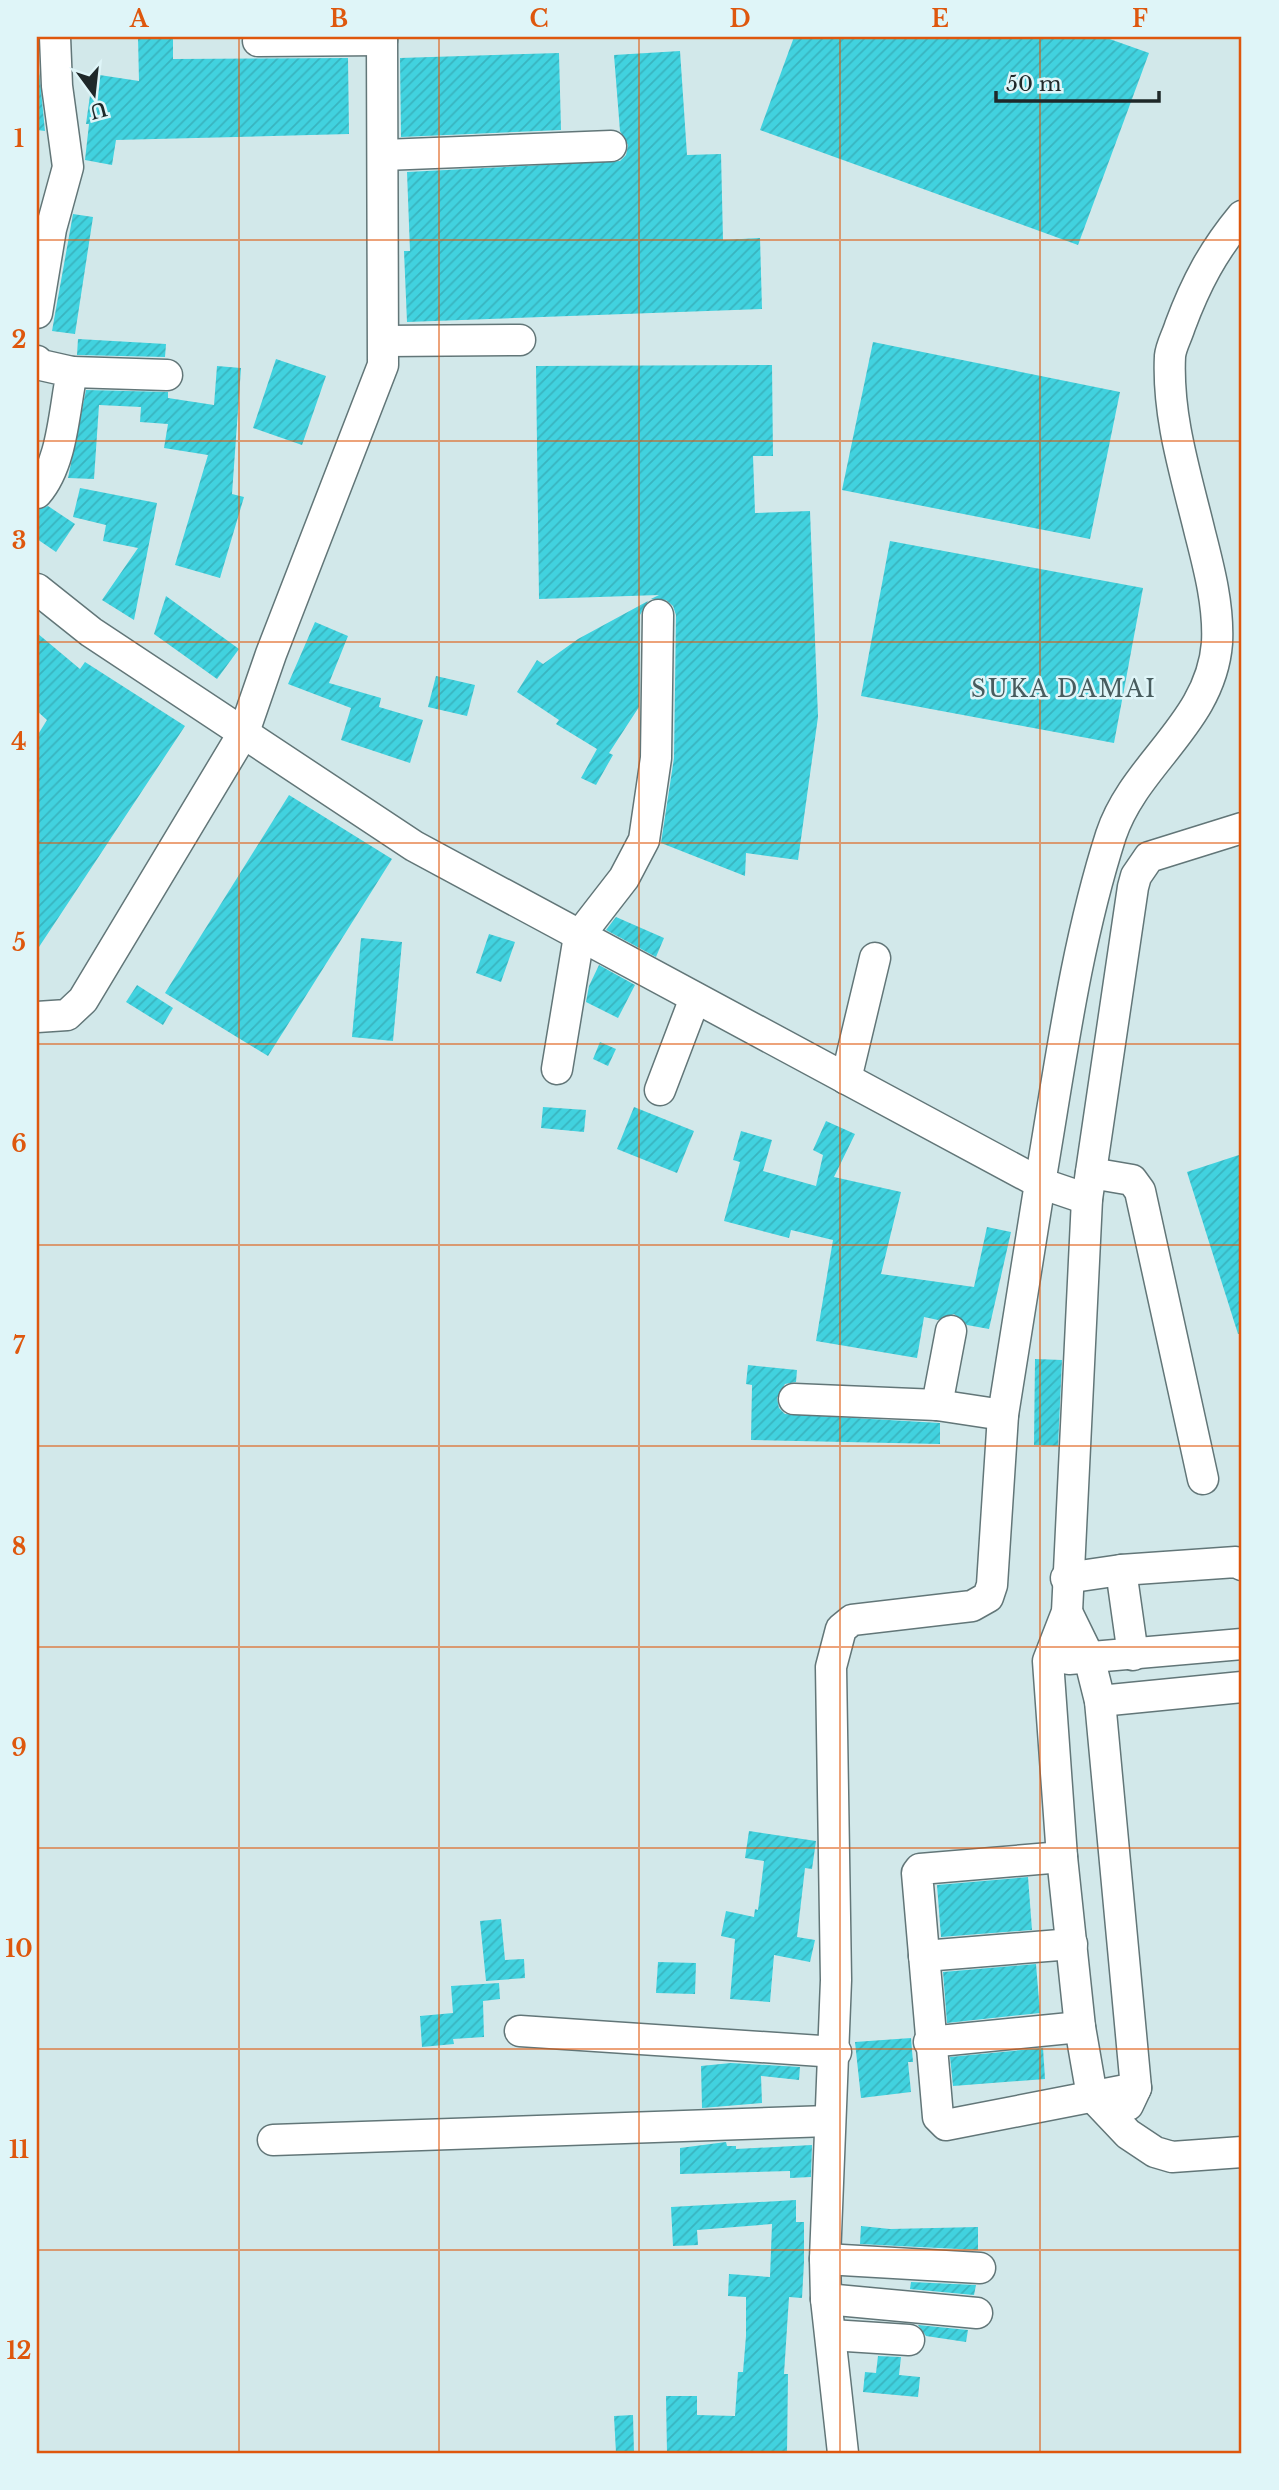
<svg xmlns="http://www.w3.org/2000/svg" width="1279" height="2490" viewBox="0 0 1279 2490" font-family="'Libre Baskerville',serif">
  <style>
    .building { fill: url(#building-hatch) }
    .lines { fill: none; stroke-linecap: round; stroke-linejoin: round }
    .minor-casing { stroke: #627678; stroke-width: 33 }
    .minor { stroke: #fff; stroke-width: 30 }
    .grid { fill: none; stroke: #de570d; stroke-width: 2; stroke-opacity: 0.55 }
    .labels { text-anchor: middle; stroke-width: 5; stroke-linejoin: round; paint-order: stroke }
    .quarter-label { font-size: 23px; letter-spacing: 2px; fill: #485c5e; stroke: #dff5f8 }
    .neatline { fill: none; stroke: #de570d; stroke-width: 2.5 }
    .grid-label { font-size: 23px; text-anchor: middle; font-weight: bold; fill: #de570d }
  </style>
  <defs>
    <pattern id="building-hatch" width="6" height="6" patternUnits="userSpaceOnUse" patternTransform="scale(1.75)"><rect width="6" height="6" fill="#41d2df"/><path d="M-1 1l2-2M0 6l6-6M5 7l2-2" fill="none" stroke="#39b4bf"/></pattern>
  </defs>
  <rect width="100%" height="100%" fill="#d2e8ea"/>
  <!-- building -->
  <g class="building">
    <path d="M 138,37 L 173,37 L 173,59 L 348,58 L 349,134 L 116,140 L 112,165 L 85,160 L 89,124 L 86,124 L 93,74 L 139,81 Z"/>
    <path d="M 794,37 L 1104,37 L 1149,53 L 1078,245 L 760,130 Z"/>
    <path d="M 680,51 L 687,155 L 721,154 L 723,240 L 760,238 L 762,309 L 407,322 L 404,251 L 410,251 L 407,172 L 620,161 L 626,155 L 628,145 L 620,131 L 614,55 Z"/>
    <path d="M 559,53 L 561,130 L 401,137 L 400,58 Z"/>
    <path d="M 37,69 L 39,70 L 45,131 L 37,130 Z"/>
    <path d="M 73,214 L 93,217 L 75,334 L 52,331 Z"/>
    <path d="M 78,339 L 166,344 L 165,357 L 77,355 Z"/>
    <path d="M 873,342 L 1120,392 L 1090,539 L 842,490 Z"/>
    <path d="M 276,359 L 326,376 L 302,445 L 253,428 Z"/>
    <path d="M 772,365 L 773,456 L 753,456 L 755,513 L 810,511 L 818,717 L 798,860 L 746,853 L 745,876 L 661,843 L 674,758 L 676,615 L 673,606 L 666,600 L 651,599 L 659,595 L 539,599 L 536,366 Z"/>
    <path d="M 217,366 L 241,368 L 232,494 L 244,497 L 220,578 L 175,565 L 208,455 L 164,448 L 168,424 L 140,422 L 141,407 L 99,405 L 94,479 L 68,478 L 86,390 L 168,392 L 168,398 L 214,405 Z"/>
    <path d="M 80,488 L 157,503 L 134,620 L 102,600 L 138,548 L 103,541 L 106,525 L 73,517 Z"/>
    <path d="M 48,506 L 75,524 L 56,552 L 37,539 L 37,510 Z"/>
    <path d="M 890,541 L 1143,588 L 1114,743 L 861,696 Z"/>
    <path d="M 166,596 L 239,649 L 217,679 L 154,634 Z"/>
    <path d="M 648,601 L 640,615 L 639,707 L 609,753 L 613,755 L 596,785 L 581,778 L 597,749 L 556,724 L 559,720 L 517,692 L 537,660 L 543,664 L 578,639 Z"/>
    <path d="M 315,622 L 348,636 L 329,683 L 381,698 L 379,707 L 423,720 L 410,763 L 341,740 L 351,708 L 288,684 Z"/>
    <path d="M 37,633 L 80,669 L 85,662 L 185,726 L 37,950 L 37,736 L 47,720 L 37,711 Z"/>
    <path d="M 436,676 L 475,685 L 467,716 L 428,707 Z"/>
    <path d="M 289,795 L 392,859 L 268,1056 L 165,993 Z"/>
    <path d="M 616,917 L 664,938 L 656,957 L 606,930 Z"/>
    <path d="M 489,934 L 515,942 L 501,982 L 476,973 Z"/>
    <path d="M 361,938 L 402,942 L 393,1041 L 352,1037 Z"/>
    <path d="M 599,965 L 635,985 L 618,1018 L 586,1002 L 589,986 Z"/>
    <path d="M 137,985 L 173,1008 L 163,1025 L 126,1002 Z"/>
    <path d="M 600,1042 L 616,1049 L 608,1066 L 593,1059 Z"/>
    <path d="M 543,1107 L 586,1110 L 584,1132 L 541,1128 Z"/>
    <path d="M 634,1107 L 694,1131 L 677,1173 L 617,1149 Z"/>
    <path d="M 826,1121 L 855,1134 L 834,1177 L 901,1192 L 881,1274 L 974,1287 L 987,1227 L 1011,1232 L 989,1329 L 967,1325 L 954,1314 L 938,1320 L 924,1317 L 917,1358 L 816,1341 L 833,1240 L 791,1230 L 789,1238 L 724,1221 L 740,1162 L 733,1160 L 741,1131 L 772,1140 L 763,1171 L 816,1186 L 823,1155 L 813,1150 Z"/>
    <path d="M 1242,1154 L 1242,1333 L 1238,1334 L 1187,1172 Z"/>
    <path d="M 1035,1359 L 1062,1360 L 1058,1446 L 1034,1445 Z"/>
    <path d="M 748,1365 L 797,1370 L 796,1382 L 785,1384 L 777,1398 L 779,1408 L 785,1414 L 940,1423 L 940,1444 L 751,1440 L 752,1385 L 746,1384 Z"/>
    <path d="M 749,1831 L 816,1841 L 812,1869 L 805,1868 L 797,1937 L 815,1940 L 810,1962 L 774,1955 L 770,2002 L 730,1999 L 735,1939 L 721,1936 L 726,1911 L 754,1917 L 755,1909 L 758,1910 L 764,1861 L 745,1858 Z"/>
    <path d="M 1028,1877 L 1032,1930 L 941,1937 L 937,1885 Z"/>
    <path d="M 501,1919 L 505,1960 L 524,1959 L 525,1978 L 486,1981 L 480,1921 Z"/>
    <path d="M 658,1962 L 696,1963 L 695,1994 L 656,1993 Z"/>
    <path d="M 1036,1964 L 1040,2013 L 947,2023 L 943,1972 Z"/>
    <path d="M 499,1983 L 500,1999 L 483,2001 L 484,2037 L 453,2039 L 454,2044 L 422,2047 L 420,2016 L 453,2013 L 451,1986 Z"/>
    <path d="M 911,2038 L 913,2062 L 908,2062 L 911,2092 L 861,2098 L 855,2042 Z"/>
    <path d="M 1043,2048 L 1045,2079 L 953,2086 L 950,2057 Z"/>
    <path d="M 731,2063 L 800,2067 L 799,2080 L 761,2076 L 762,2103 L 702,2108 L 701,2066 Z"/>
    <path d="M 726,2142 L 727,2146 L 736,2146 L 736,2149 L 812,2145 L 811,2177 L 790,2178 L 790,2171 L 680,2174 L 680,2148 Z"/>
    <path d="M 796,2200 L 796,2222 L 804,2222 L 804,2262 L 802,2298 L 789,2297 L 784,2374 L 788,2374 L 787,2453 L 667,2453 L 666,2396 L 697,2396 L 697,2415 L 735,2416 L 738,2372 L 743,2372 L 746,2336 L 746,2297 L 728,2296 L 729,2274 L 770,2277 L 772,2224 L 697,2230 L 698,2245 L 673,2246 L 671,2207 Z"/>
    <path d="M 861,2226 L 890,2229 L 978,2227 L 978,2250 L 860,2244 Z"/>
    <path d="M 911,2282 L 976,2285 L 974,2295 L 910,2289 Z"/>
    <path d="M 918,2325 L 968,2330 L 966,2342 L 926,2336 Z"/>
    <path d="M 878,2356 L 901,2357 L 899,2375 L 920,2377 L 918,2397 L 863,2392 L 865,2372 L 876,2373 Z"/>
    <path d="M 633,2415 L 634,2453 L 616,2453 L 614,2416 Z"/>
  </g>
  <g class="lines">
    <defs>
      <g id="minor">
        <path d="M 258,41 L 382,40"/>
        <path d="M 384,155 L 611,146"/>
        <path d="M 37,313 L 51,229 L 68,167 L 57,86 L 55,37"/>
        <path d="M 385,341 L 520,340"/>
        <path d="M 37,361 L 41,365 L 72,372 C 64,409 63,463 37,493"/>
        <path d="M 72,372 L 167,375"/>
        <path d="M 37,589 L 91,632 L 414,846 L 1040,1183 L 1003,1415 L 992,1585 L 988,1597 L 972,1606 L 852,1620 L 841,1629 L 831,1667 L 836,1980 L 825,2259 L 826,2299 L 843,2453"/>
        <path d="M 1242,828 L 1149,857 L 1136,876 L 1133,887 L 1087,1199 L 1067,1612 L 1048,1661 L 1062,1857 L 1080,2027 L 1092,2096 L 1128,2134 L 1155,2152 L 1172,2157 L 1242,2152"/>
        <path d="M 37,1017 L 67,1015 L 83,1000 L 244,732 L 271,654 L 383,365 L 382,37"/>
        <path d="M 557,1069 L 579,936 L 624,878 L 644,840 L 656,758 L 658,615"/>
        <path d="M 846,1079 L 875,958"/>
        <path d="M 660,1090 L 695,998"/>
        <path d="M 1091,1173 L 1132,1180 L 1140,1191 L 1203,1479"/>
        <path d="M 1087,1199 L 1040,1183 C 1060,1067 1075,947 1111,835 C 1135,763 1211,723 1217,643 C 1219,606 1209,568 1200,533 C 1186,475 1167,417 1170,356 C 1171,346 1177,336 1180,326 C 1196,283 1213,251 1242,216"/>
        <path d="M 794,1399 L 937,1405 L 1003,1415"/>
        <path d="M 937,1405 L 951,1331"/>
        <path d="M 1121,1570 L 1133,1655"/>
        <path d="M 1066,1578 L 1121,1570 L 1236,1562 L 1242,1565"/>
        <path d="M 1067,1612 L 1089,1657 L 1100,1701 L 1136,2088 L 1128,2105"/>
        <path d="M 1069,1659 L 1242,1644"/>
        <path d="M 1100,1701 L 1242,1687"/>
        <path d="M 1062,1857 L 920,1869 L 917,1873 L 938,2117 L 946,2125 L 1136,2088"/>
        <path d="M 924,1956 L 1072,1944"/>
        <path d="M 520,2031 L 836,2052"/>
        <path d="M 929,2042 L 1080,2027"/>
        <path d="M 273,2140 L 829,2121"/>
        <path d="M 825,2259 L 980,2268"/>
        <path d="M 826,2299 L 977,2313"/>
        <path d="M 831,2335 L 909,2340"/>
      </g>
    </defs>
    <!-- minor casing -->
    <use href="#minor" class="minor-casing"/>
    <!-- minor -->
    <use href="#minor" class="minor"/>
  </g>
  <!-- grid -->
  <path class="grid" d="M 239,37 L 239,2453M 439,37 L 439,2453M 639,37 L 639,2453M 840,37 L 840,2453M 1040,37 L 1040,2453M 37,240 L 1242,240M 37,441 L 1242,441M 37,642 L 1242,642M 37,843 L 1242,843M 37,1044 L 1242,1044M 37,1245 L 1242,1245M 37,1446 L 1242,1446M 37,1647 L 1242,1647M 37,1848 L 1242,1848M 37,2049 L 1242,2049M 37,2250 L 1242,2250"/>
  <g class="labels">
    <!-- quarter labels -->
    <g class="quarter-label">
      <text x="1064" y="697">SUKA DAMAI</text>
    </g>
  </g>
  <!-- border -->
  <rect width="1279" height="2490" fill="none" stroke="#dff5f8" stroke-width="77"/>
  <!-- north arrow -->
  <g transform="translate(94 94) rotate(165)" stroke="#dff5f8" stroke-width="5" paint-order="stroke">
  <path d="M0-5L12 26L0 18L-12 26Z" fill="#1f2829"/>
  <text y="-10" font-size="19" font-weight="bold" text-anchor="middle" fill="#1f2829">U</text>
  </g>
  <!-- scale -->
  <path d="M996 91v10h163v-10" fill="none" stroke="#1f2829" stroke-width="3.5"/>
  <text x="1006" y="91" font-size="21" fill="#1f2829" stroke="#dff5f8" stroke-width="5" paint-order="stroke">50 m</text>
  <rect x="38" y="38" width="1202" height="2414" class="neatline"/>
  <g class="grid-label">
    <text x="139" y="27">A</text>
    <text x="339" y="27">B</text>
    <text x="539" y="27">C</text>
    <text x="740" y="27">D</text>
    <text x="940" y="27">E</text>
    <text x="1140" y="27">F</text>
    <text x="19" y="147">1</text>
    <text x="19" y="348">2</text>
    <text x="19" y="549">3</text>
    <text x="19" y="750">4</text>
    <text x="19" y="951">5</text>
    <text x="19" y="1152">6</text>
    <text x="19" y="1354">7</text>
    <text x="19" y="1555">8</text>
    <text x="19" y="1756">9</text>
    <text x="19" y="1957">10</text>
    <text x="19" y="2158">11</text>
    <text x="19" y="2359">12</text>
  </g>
</svg>
